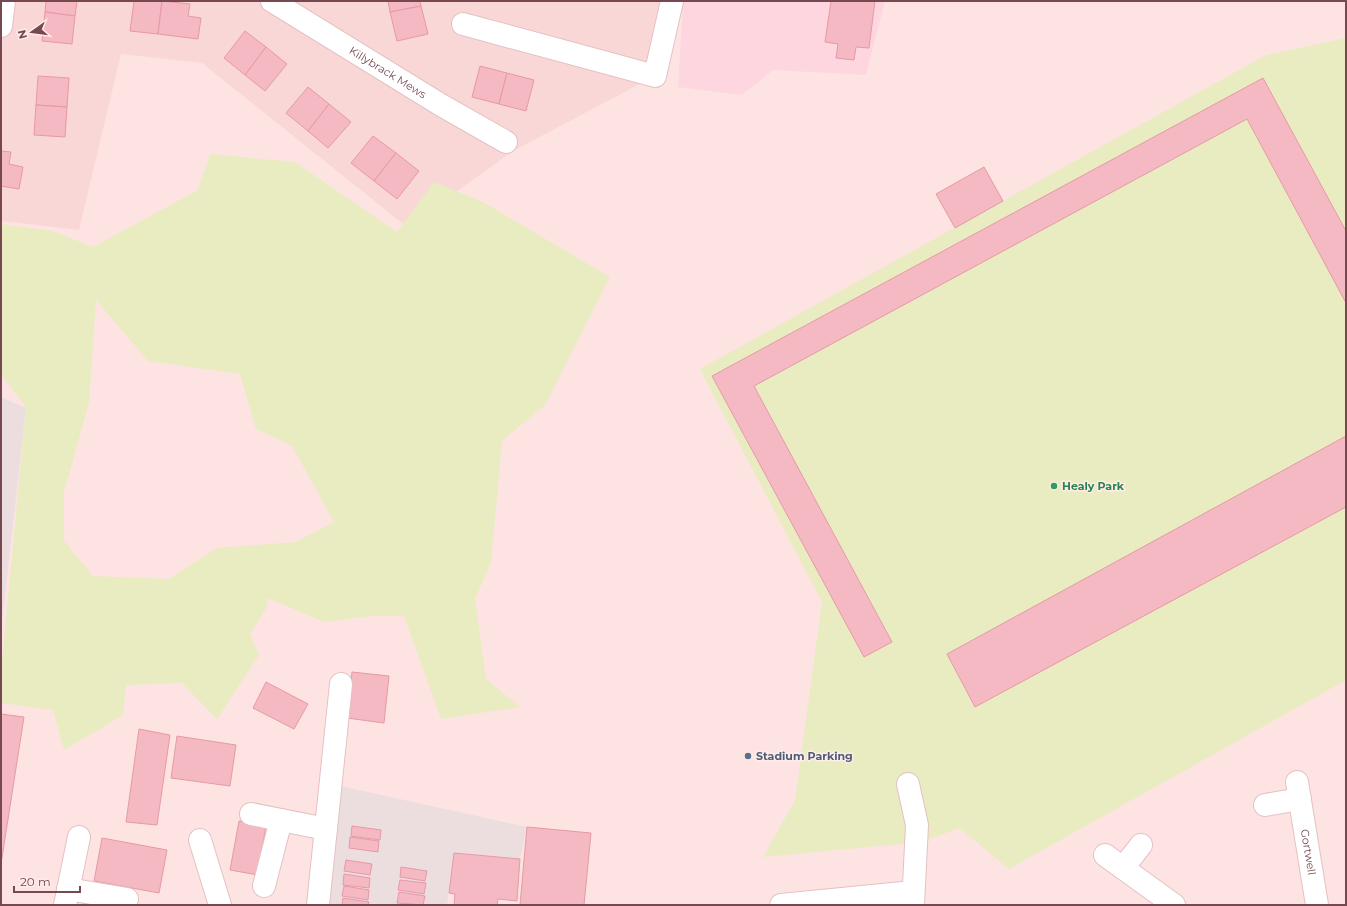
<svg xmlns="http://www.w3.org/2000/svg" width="1347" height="906" viewBox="0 0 1347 906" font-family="Montserrat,sans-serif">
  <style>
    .residential { fill: #fad7d7 }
    .commercial { fill: #fed6e0 }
    .industrial { fill: #ecdedf }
    .green { fill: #e9ebc1; fill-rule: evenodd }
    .building { fill: #f4b9c2; stroke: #e799a6 }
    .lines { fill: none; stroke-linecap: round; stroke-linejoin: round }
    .minor-casing { stroke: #e4c1c3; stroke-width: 24 }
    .minor { stroke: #fff; stroke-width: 22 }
    .leisure-dot { fill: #2e9e5b; stroke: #ffebea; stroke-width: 1.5 }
    .service-dot { fill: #5c6f8a; stroke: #ffebea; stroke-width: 1.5 }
    .labels { text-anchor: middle; stroke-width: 3; stroke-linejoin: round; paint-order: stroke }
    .street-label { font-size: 11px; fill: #764850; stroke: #ffebea }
    .leisure-label { font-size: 11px; font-weight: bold; fill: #27864d; stroke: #ffebea; text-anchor: start }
    .service-label { font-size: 11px; font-weight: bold; fill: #4e5e75; stroke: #ffebea; text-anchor: start }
  </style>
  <rect width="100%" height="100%" fill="#fde4e3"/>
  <!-- residential -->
  <path class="residential" d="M 1,1 L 672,1 L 655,76 L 513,151 L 407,227 L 202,63 L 121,54 L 79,230 L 1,221 Z"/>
  <!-- commercial -->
  <path class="commercial" d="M 683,1 L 885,1 L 866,75 L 773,70 L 742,95 L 678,87 Z"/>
  <!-- industrial -->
  <g class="industrial">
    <path d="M 1,397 L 26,408 L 1,632 Z"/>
    <path d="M 336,785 L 527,827 L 520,859 L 454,853 L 447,905 L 325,905 Z"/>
  </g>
  <!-- green -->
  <g class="green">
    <path d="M 1346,38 L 1346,680 L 1009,869 L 959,828 L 922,842 L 763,857 L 795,800 L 822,602 L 700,369 L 1266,55 Z"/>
    <path d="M 210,154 L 295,162 L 397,232 L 434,182 L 483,202 L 610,277 L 545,405 L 502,441 L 491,563 L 475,599 L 486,679 L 520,707 L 441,719 L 404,616 L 372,616 L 324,622 L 268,598 L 267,607 L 250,634 L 259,655 L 217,719 L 182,683 L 126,685 L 123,715 L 64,750 L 53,710 L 1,703 L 1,671 L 26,407 L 1,375 L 1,224 L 53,231 L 93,247 L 198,190 ZM 96,300 L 148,361 L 240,374 L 256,429 L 292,446 L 334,522 L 296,542 L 217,548 L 169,579 L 93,576 L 64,541 L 64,492 L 89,403 Z"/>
  </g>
  <!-- building -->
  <g class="building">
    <path d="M 46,1 L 77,1 L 75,16 L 45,12 Z"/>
    <path d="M 134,1 L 162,1 L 158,34 L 130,31 Z"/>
    <path d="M 162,1 L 190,4 L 188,16 L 201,18 L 198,39 L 158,34 Z"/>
    <path d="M 388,1 L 420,1 L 421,6 L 390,12 Z"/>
    <path d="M 831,1 L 875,1 L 869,48 L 856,47 L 854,60 L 836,58 L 838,44 L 825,42 Z"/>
    <path d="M 421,6 L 428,34 L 397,41 L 390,12 Z"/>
    <path d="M 45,12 L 75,16 L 72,44 L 42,41 Z"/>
    <path d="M 245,31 L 266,47 L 245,75 L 224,58 Z"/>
    <path d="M 266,47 L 287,64 L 265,91 L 245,75 Z"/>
    <path d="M 480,66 L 507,73 L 499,104 L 472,97 Z"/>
    <path d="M 507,73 L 534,80 L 526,111 L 499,104 Z"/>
    <path d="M 38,76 L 69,78 L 67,107 L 36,105 Z"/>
    <path d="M 1263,78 L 1346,231 L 1346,303 L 1247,119 L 754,386 L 892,642 L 864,657 L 712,376 Z"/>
    <path d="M 308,87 L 329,104 L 308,131 L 286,113 Z"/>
    <path d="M 329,104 L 351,122 L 328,148 L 308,131 Z"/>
    <path d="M 36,105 L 67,107 L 65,137 L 34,135 Z"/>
    <path d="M 373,136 L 396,153 L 374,181 L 351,163 Z"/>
    <path d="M 1,151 L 11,152 L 9,164 L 23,167 L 19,189 L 1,186 Z"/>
    <path d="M 396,153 L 419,171 L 397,199 L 374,181 Z"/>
    <path d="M 984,167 L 1003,201 L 955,228 L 936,194 Z"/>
    <path d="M 1346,436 L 1346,507 L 975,707 L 947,654 Z"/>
    <path d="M 352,672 L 389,676 L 384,723 L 347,718 Z"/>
    <path d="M 266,682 L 308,704 L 294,729 L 253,708 Z"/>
    <path d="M 1,714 L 24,717 L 1,864 Z"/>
    <path d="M 139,729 L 170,735 L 157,825 L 126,822 Z"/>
    <path d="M 177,736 L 236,745 L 230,786 L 171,778 Z"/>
    <path d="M 239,821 L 266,825 L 258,875 L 230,870 Z"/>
    <path d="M 352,826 L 381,830 L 380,840 L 351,836 Z"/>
    <path d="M 527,827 L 591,833 L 584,905 L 520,905 Z"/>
    <path d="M 350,837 L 379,841 L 378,852 L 349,848 Z"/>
    <path d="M 102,838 L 167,850 L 159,893 L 94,881 Z"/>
    <path d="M 454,853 L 520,859 L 517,901 L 498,899 L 497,905 L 454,905 L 455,894 L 449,893 Z"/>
    <path d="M 346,860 L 372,864 L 370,875 L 344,871 Z"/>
    <path d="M 401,867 L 427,871 L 425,881 L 400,877 Z"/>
    <path d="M 344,874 L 370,878 L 369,888 L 343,885 Z"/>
    <path d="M 400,880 L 426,883 L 424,894 L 398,890 Z"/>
    <path d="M 344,886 L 369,890 L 368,900 L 342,896 Z"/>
    <path d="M 399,892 L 425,896 L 423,905 L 397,903 Z"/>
    <path d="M 343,898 L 369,902 L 368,905 L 342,905 Z"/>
  </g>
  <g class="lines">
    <defs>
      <g id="minor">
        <path id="s1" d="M 272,1 L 441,105 L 506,142"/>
        <path d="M 463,24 L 655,76 L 672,1"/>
        <path d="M 1,26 L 4,1"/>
        <path id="s2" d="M 1297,782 L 1317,905"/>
        <path d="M 908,784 L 917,825 L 913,905"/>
        <path d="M 1265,805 L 1300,799"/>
        <path d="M 251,814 L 326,829"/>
        <path d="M 200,840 L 220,905"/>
        <path d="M 1105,855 L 1174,905"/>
        <path d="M 1123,868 L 1141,845"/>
        <path d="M 264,886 L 281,820"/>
        <path d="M 68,889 L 127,899"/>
        <path d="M 65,905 L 79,837"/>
        <path d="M 318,905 L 341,684"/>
        <path d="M 781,905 L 913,892"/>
      </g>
    </defs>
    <!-- minor casing -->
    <use href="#minor" class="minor-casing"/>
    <!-- minor -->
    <use href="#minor" class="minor"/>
  </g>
  <!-- markers -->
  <circle class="leisure-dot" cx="1054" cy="486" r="4"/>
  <circle class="service-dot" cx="748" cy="756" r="4"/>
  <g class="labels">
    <!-- street labels -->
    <g class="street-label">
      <text dy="4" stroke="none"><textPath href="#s1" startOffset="136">Killybrack Mews</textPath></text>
      <text dy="4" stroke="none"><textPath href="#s2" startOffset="71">Gortwell</textPath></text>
    </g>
    <!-- leisure labels -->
    <g class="leisure-label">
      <text x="1062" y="490">Healy Park</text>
    </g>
    <!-- service labels -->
    <g class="service-label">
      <text x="756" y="760">Stadium Parking</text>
    </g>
  </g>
  <!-- border -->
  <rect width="1347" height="906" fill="none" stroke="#764850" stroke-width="4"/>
  <!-- north arrow -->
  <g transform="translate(32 32) rotate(256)" stroke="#ffebea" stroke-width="3" paint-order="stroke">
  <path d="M0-3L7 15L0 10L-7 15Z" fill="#764850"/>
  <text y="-6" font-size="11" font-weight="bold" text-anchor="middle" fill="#764850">N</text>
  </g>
  <!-- scale -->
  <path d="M14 886v6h66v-6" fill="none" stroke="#764850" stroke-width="2"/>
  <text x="20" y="886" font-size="12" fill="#764850" stroke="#ffebea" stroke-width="3" paint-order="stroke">20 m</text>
</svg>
